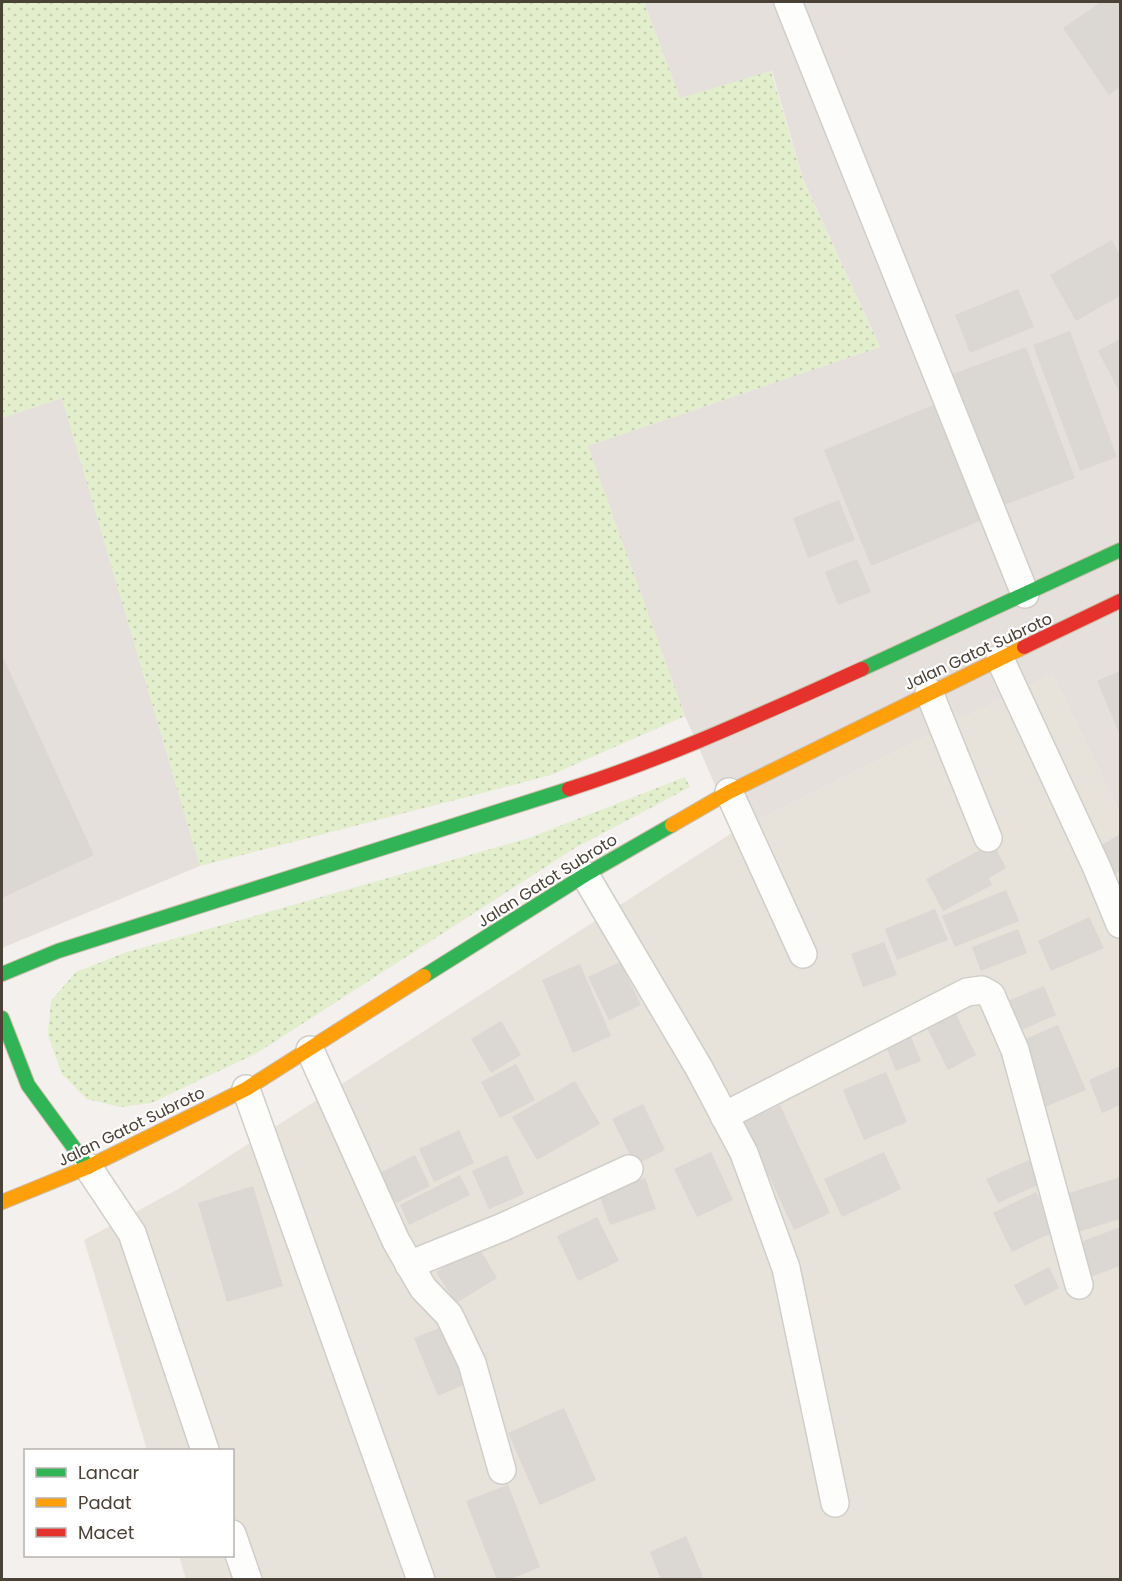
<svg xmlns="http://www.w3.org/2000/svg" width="1122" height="1581" viewBox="0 0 1122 1581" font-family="Poppins,sans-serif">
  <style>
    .residential { fill: #e7e2da }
    .industrial { fill: #e5e0dc }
    .grass { fill: url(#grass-dots) }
    .building { fill: #dbd7d3 }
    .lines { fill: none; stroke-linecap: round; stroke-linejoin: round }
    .street-casing { stroke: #d1ceca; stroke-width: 30 }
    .fast-casing { stroke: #ccbba7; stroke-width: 16 }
    .slow-casing { stroke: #ccbba7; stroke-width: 16 }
    .jam-casing { stroke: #ccbba7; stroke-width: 16 }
    .street { stroke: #fdfdfc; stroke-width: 27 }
    .fast { stroke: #30b455; stroke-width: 14 }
    .slow { stroke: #ff9f0a; stroke-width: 14 }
    .jam { stroke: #e5322d; stroke-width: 14 }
    .labels { text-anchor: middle; stroke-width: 4.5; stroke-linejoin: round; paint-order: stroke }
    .street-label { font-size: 16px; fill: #4a4137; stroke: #fff }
  </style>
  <defs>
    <pattern id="grass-dots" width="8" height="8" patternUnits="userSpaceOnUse" patternTransform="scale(1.5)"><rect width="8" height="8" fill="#e2eecc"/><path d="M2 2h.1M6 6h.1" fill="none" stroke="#c3cdb0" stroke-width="1.8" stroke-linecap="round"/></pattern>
  </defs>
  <rect width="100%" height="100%" fill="#f3f0ed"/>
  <!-- residential -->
  <path class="residential" d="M 1053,674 L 1120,814 L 1120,1579 L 186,1579 L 179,1556 L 232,1556 L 232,1450 L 147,1450 L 84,1240 L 180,1188 L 735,831 Z"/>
  <!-- industrial -->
  <g class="industrial">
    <path d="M 644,2 L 1120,2 L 1120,814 L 1053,674 L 735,831 L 685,716 L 587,446 L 880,347 L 803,179 L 772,71 L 680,99 Z"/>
    <path d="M 62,398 L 200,866 L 2,948 L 2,418 Z"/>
  </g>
  <!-- grass -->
  <g class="grass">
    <path d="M 2,2 L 644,2 L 680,98 L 771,71 L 803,180 L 880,347 L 588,446 L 685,716 L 551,775 L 200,866 L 62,398 L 2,418 Z"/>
    <path d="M 685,777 L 690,787 L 575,848 L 257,1053 L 151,1103 L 121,1107 L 87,1099 L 62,1074 L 48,1035 L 51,1001 L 76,972 L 124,953 L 529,838 Z"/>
  </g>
  <!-- building -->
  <g class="building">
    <path d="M 1101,2 L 1120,2 L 1120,87 L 1109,95 L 1063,28 Z"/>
    <path d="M 1112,240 L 1120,255 L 1120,296 L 1076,321 L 1050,275 Z"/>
    <path d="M 1018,289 L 1034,327 L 970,353 L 955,315 Z"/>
    <path d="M 1070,331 L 1117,457 L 1080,471 L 1033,345 Z"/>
    <path d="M 1120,339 L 1120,393 L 1098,351 Z"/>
    <path d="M 1026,347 L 1075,478 L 996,508 L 947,376 Z"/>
    <path d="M 933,405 L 980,521 L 871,566 L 824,450 Z"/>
    <path d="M 839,500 L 855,540 L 808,558 L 793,518 Z"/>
    <path d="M 857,559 L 871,592 L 838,605 L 825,572 Z"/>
    <path d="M 2,655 L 94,855 L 2,898 Z"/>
    <path d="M 1120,671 L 1120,735 L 1097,681 Z"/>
    <path d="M 1120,834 L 1120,871 L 1116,874 L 1100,846 Z"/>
    <path d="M 993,843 L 1006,868 L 989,878 L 992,885 L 943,911 L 926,879 Z"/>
    <path d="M 1006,890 L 1019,921 L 955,947 L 942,916 Z"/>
    <path d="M 935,909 L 948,940 L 897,960 L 885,929 Z"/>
    <path d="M 1089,917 L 1104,948 L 1051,971 L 1038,941 Z"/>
    <path d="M 1018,929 L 1027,953 L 981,971 L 972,947 Z"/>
    <path d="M 884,942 L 897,975 L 863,987 L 851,954 Z"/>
    <path d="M 620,962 L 641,1005 L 609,1020 L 588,977 Z"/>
    <path d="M 580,964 L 611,1036 L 573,1053 L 542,980 Z"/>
    <path d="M 1044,986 L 1056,1015 L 1012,1034 L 1000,1004 Z"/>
    <path d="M 954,1010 L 976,1055 L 948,1070 L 925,1024 Z"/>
    <path d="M 501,1021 L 521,1055 L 491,1073 L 471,1039 Z"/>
    <path d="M 1058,1025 L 1086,1090 L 1045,1107 L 1018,1042 Z"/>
    <path d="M 909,1032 L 921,1061 L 896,1071 L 884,1041 Z"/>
    <path d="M 516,1064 L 535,1100 L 500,1118 L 481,1082 Z"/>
    <path d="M 1120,1066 L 1120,1105 L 1102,1113 L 1089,1080 Z"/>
    <path d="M 886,1072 L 907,1122 L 864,1140 L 843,1090 Z"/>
    <path d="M 575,1081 L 600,1124 L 537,1160 L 512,1117 Z"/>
    <path d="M 643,1104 L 665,1150 L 635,1165 L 612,1119 Z"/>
    <path d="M 780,1105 L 830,1213 L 794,1230 L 744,1122 Z"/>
    <path d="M 459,1130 L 474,1163 L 434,1182 L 419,1149 Z"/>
    <path d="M 711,1152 L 733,1200 L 697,1217 L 674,1169 Z"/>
    <path d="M 884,1152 L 901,1189 L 842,1217 L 824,1179 Z"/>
    <path d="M 415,1155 L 430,1186 L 396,1203 L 380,1173 Z"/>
    <path d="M 507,1155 L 524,1194 L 489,1209 L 472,1171 Z"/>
    <path d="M 1029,1160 L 1040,1184 L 998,1203 L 986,1179 Z"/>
    <path d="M 460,1175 L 470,1195 L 409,1225 L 400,1205 Z"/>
    <path d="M 1120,1177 L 1120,1219 L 1078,1232 L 1066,1194 Z"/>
    <path d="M 645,1178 L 656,1209 L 610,1225 L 599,1194 Z"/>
    <path d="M 253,1186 L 283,1286 L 227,1302 L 198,1203 Z"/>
    <path d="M 1036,1192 L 1055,1231 L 1012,1252 L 993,1213 Z"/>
    <path d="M 597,1217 L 619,1261 L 578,1281 L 557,1236 Z"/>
    <path d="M 1120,1227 L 1120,1266 L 1090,1277 L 1078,1243 Z"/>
    <path d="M 478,1246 L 497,1278 L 456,1303 L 436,1272 Z"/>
    <path d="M 1049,1267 L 1059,1288 L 1025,1306 L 1014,1285 Z"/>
    <path d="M 444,1326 L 468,1383 L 438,1396 L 414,1338 Z"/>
    <path d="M 564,1408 L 596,1480 L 540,1505 L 508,1433 Z"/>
    <path d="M 508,1485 L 540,1567 L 509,1580 L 497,1580 L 466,1501 Z"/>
    <path d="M 686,1536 L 703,1577 L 697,1580 L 661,1580 L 650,1552 Z"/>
  </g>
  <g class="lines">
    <defs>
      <g id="street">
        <path d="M 788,2 L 1025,594"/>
        <path d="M 1000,659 L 1097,868 L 1120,924"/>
        <path d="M 929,692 L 988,838"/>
        <path d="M 729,792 L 803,954"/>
        <path d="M 585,875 L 699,1068 L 744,1153 L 786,1268 L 835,1503"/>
        <path d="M 310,1050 L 396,1241 L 423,1288 L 449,1315 L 472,1363 L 502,1470"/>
        <path d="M 246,1089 L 421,1580"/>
        <path d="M 724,1116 L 967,992 L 982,990 L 991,995 L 1015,1050 L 1079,1285"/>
        <path d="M 88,1167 L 132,1233 L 205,1450"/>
        <path d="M 409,1265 L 503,1227 L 629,1169"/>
        <path d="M 232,1534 L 248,1580"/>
      </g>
      <g id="fast">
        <path d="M 862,669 L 1120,550"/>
        <path d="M 2,974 L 58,951 L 569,789"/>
        <path d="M 424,976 L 585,875 L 672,825"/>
        <path d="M 2,1018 L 28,1085 L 88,1167"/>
      </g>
      <g id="slow">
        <path d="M 672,825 L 729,792 L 1024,647"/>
        <path d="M 2,1202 L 88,1167 L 246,1089 L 424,976"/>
      </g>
      <g id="jam">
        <path d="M 1024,647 L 1120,601"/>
        <path d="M 569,789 C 670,757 766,712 862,669"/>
      </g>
    </defs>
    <!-- street casing -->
    <use href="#street" class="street-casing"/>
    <!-- fast casing -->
    <use href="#fast" class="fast-casing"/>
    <!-- slow casing -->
    <use href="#slow" class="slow-casing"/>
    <!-- jam casing -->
    <use href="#jam" class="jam-casing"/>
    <!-- street -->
    <use href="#street" class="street"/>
    <!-- fast -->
    <use href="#fast" class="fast"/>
    <!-- slow -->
    <use href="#slow" class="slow"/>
    <!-- jam -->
    <use href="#jam" class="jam"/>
  </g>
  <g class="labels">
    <!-- street labels -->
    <g class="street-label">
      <text transform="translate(978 651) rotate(-25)" y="6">Jalan Gatot Subroto</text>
      <text transform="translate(547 880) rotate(-32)" y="6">Jalan Gatot Subroto</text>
      <text transform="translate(131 1126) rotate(-26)" y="6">Jalan Gatot Subroto</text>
    </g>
  </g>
  <!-- border -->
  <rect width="1122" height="1581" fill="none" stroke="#4a4137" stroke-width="6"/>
  <!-- legend -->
  <rect x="24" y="1449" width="210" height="108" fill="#ffffff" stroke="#b7b3af" stroke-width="1.5"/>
  <rect x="36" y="1468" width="30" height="9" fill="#30b455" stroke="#b7b3af" stroke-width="1.5"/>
  <text x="78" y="1479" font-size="18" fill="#4a4137">Lancar</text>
  <rect x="36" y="1498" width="30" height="9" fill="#ff9f0a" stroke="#b7b3af" stroke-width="1.5"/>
  <text x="78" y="1509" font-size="18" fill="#4a4137">Padat</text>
  <rect x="36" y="1528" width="30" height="9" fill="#e5322d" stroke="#b7b3af" stroke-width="1.5"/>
  <text x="78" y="1539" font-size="18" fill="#4a4137">Macet</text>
</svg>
